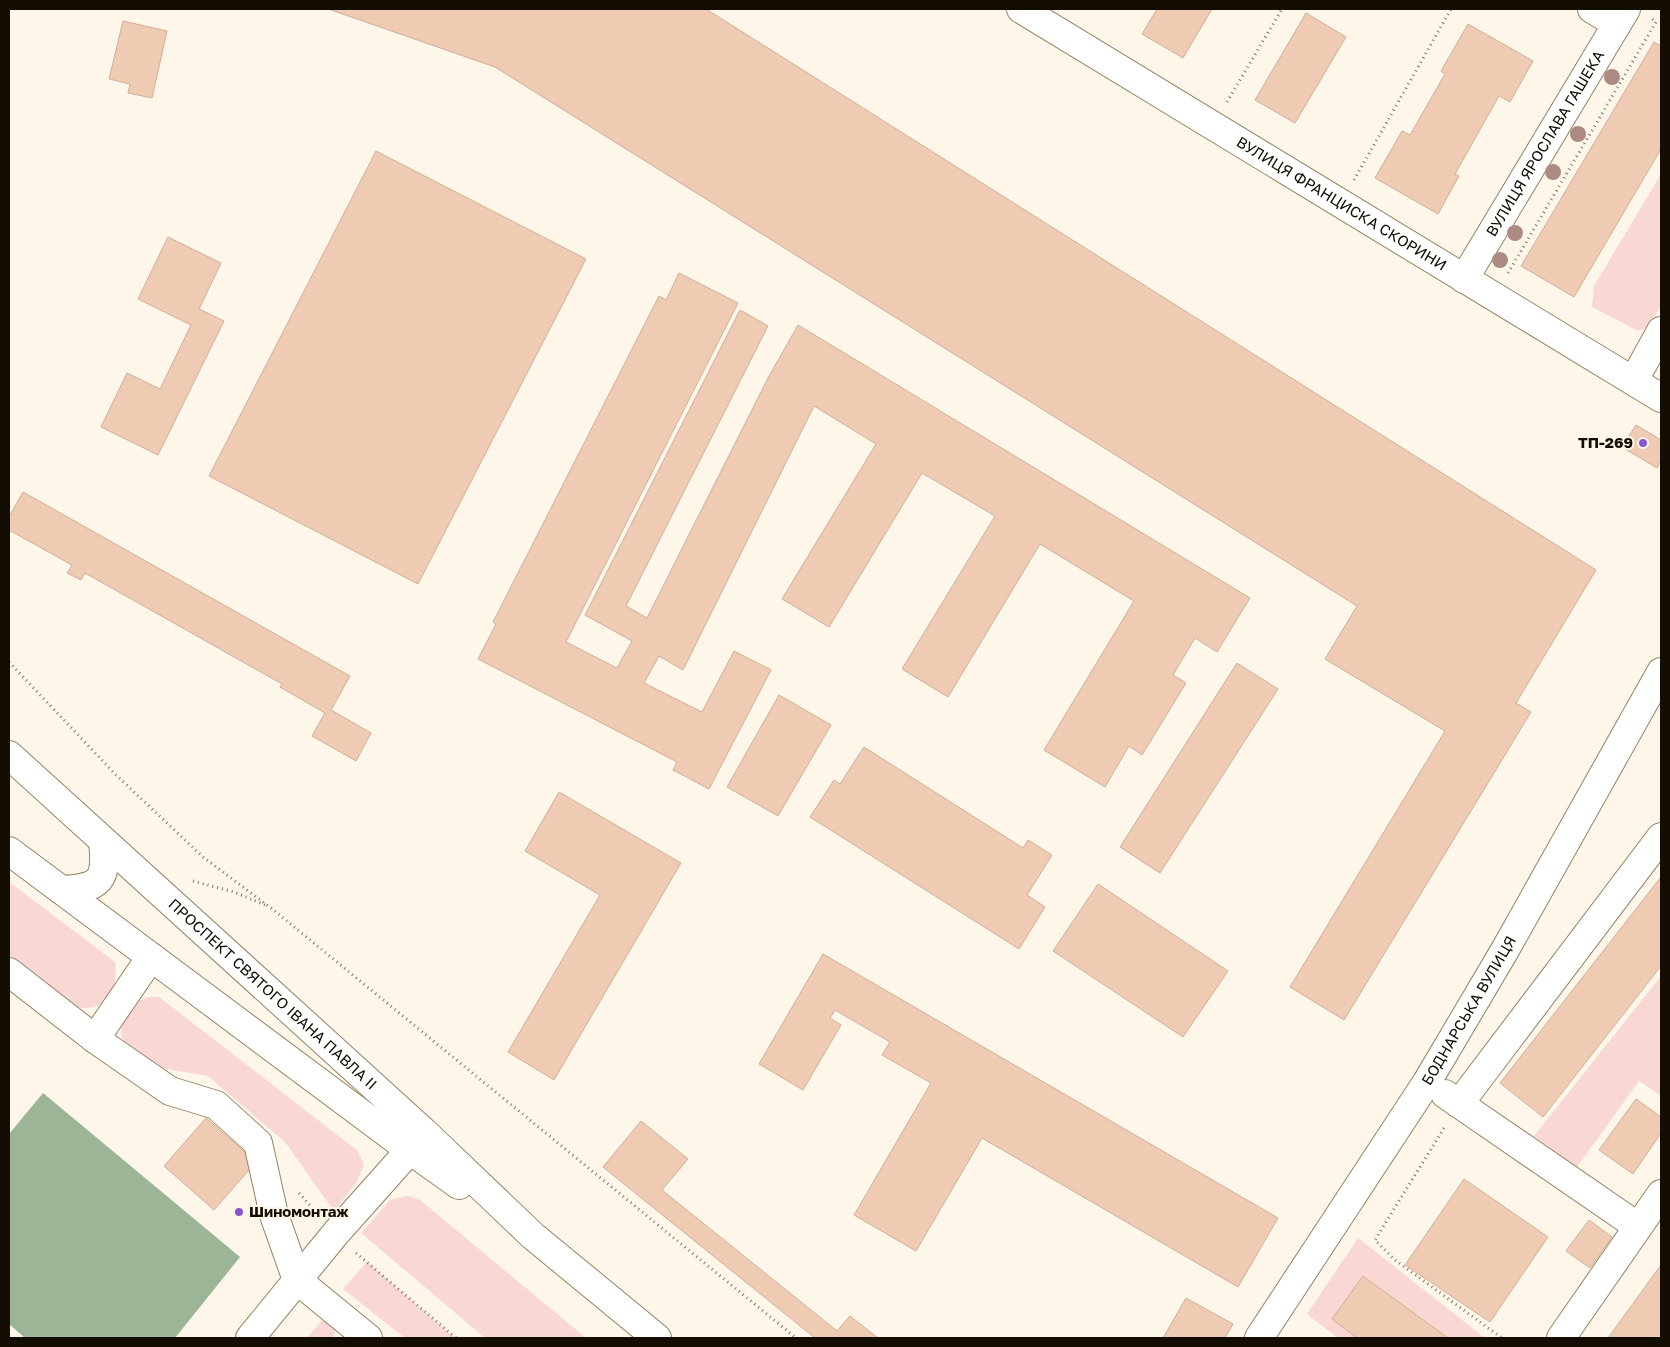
<svg xmlns="http://www.w3.org/2000/svg" width="1670" height="1347" viewBox="0 0 1670 1347" font-family="'Golos Text',sans-serif">
  <style>
    .green { fill: #f9d7d3 }
    .water { fill: #9cb597 }
    .building { fill: #efcbb4; stroke: #d0af9a }
    .lines { fill: none; stroke-linecap: round; stroke-linejoin: round }
    .minor-casing { stroke: #948464; stroke-width: 30 }
    .major-casing { stroke: #948464; stroke-width: 30 }
    .path { stroke: #7d776b; stroke-width: 3; stroke-dasharray: 1 4; stroke-linecap: butt }
    .minor { stroke: #fff; stroke-width: 28 }
    .major { stroke: #fff; stroke-width: 28 }
    .tree { fill: #ad8a82 }
    .poi-dot { fill: #8656cf; stroke: #fdf6e9; stroke-width: 2 }
    .labels { text-anchor: middle; stroke-width: 4; stroke-linejoin: round; paint-order: stroke }
    .street-label { font-size: 15px; fill: #130d03; stroke: #fdf6e9 }
    .poi-label { font-size: 15px; font-weight: bold; fill: #130d03; stroke: #fdf6e9; text-anchor: end }
  </style>
  <rect width="100%" height="100%" fill="#fdf6e9"/>
  <!-- green -->
  <g class="green">
    <path d="M 1661,174 L 1661,306 L 1647,327 L 1638,331 L 1592,307 L 1594,286 Z"/>
    <path d="M 9,882 L 115,962 C 118,991 110,1010 78,1008 L 9,956 Z"/>
    <path d="M 1661,976 L 1661,1096 L 1639,1081 L 1577,1167 L 1534,1136 Z"/>
    <path d="M 147,997 L 159,997 L 358,1151 L 364,1165 L 356,1183 L 334,1211 L 285,1142 L 208,1076 L 161,1068 L 124,1041 L 121,1034 L 122,1022 L 136,1002 Z"/>
    <path d="M 406,1196 L 413,1197 L 420,1200 L 586,1338 L 485,1338 L 361,1233 L 390,1200 Z"/>
    <path d="M 1358,1238 L 1485,1338 L 1448,1338 L 1364,1276 L 1332,1319 L 1357,1338 L 1338,1338 L 1307,1314 Z"/>
    <path d="M 367,1262 L 455,1338 L 405,1338 L 343,1289 Z"/>
    <path d="M 329,1312 L 337,1325 L 333,1338 L 307,1338 Z"/>
  </g>
  <!-- water -->
  <path class="water" d="M 43,1093 L 240,1257 L 175,1338 L 25,1338 L 9,1324 L 9,1134 Z"/>
  <!-- building -->
  <g class="building">
    <path d="M 331,9 L 706,9 L 1596,570 L 1516,703 L 1531,712 L 1344,1020 L 1290,987 L 1445,731 L 1325,659 L 1357,606 L 495,67 L 331,10 Z"/>
    <path d="M 1157,9 L 1212,9 L 1183,58 L 1142,34 Z"/>
    <path d="M 1306,13 L 1346,37 L 1295,123 L 1255,100 Z"/>
    <path d="M 123,21 L 167,31 L 152,98 L 128,93 L 130,84 L 109,79 Z"/>
    <path d="M 1468,24 L 1533,61 L 1510,102 L 1499,96 L 1455,174 L 1459,176 L 1438,214 L 1375,178 L 1402,131 L 1410,135 L 1445,74 L 1441,71 Z"/>
    <path d="M 1654,42 L 1661,46 L 1661,149 L 1574,297 L 1521,266 Z"/>
    <path d="M 376,151 L 586,259 L 418,584 L 209,476 Z"/>
    <path d="M 168,237 L 221,263 L 199,309 L 224,321 L 158,455 L 101,427 L 127,373 L 160,389 L 191,325 L 138,299 Z"/>
    <path d="M 679,273 L 738,303 L 566,642 L 617,668 L 632,641 L 585,615 L 740,310 L 768,326 L 626,606 L 647,618 L 768,378 L 798,325 L 1250,598 L 1217,652 L 1195,638 L 1173,675 L 1186,683 L 1142,755 L 1129,746 L 1105,787 L 1044,750 L 1134,601 L 1040,544 L 948,697 L 902,669 L 995,516 L 922,473 L 829,627 L 782,599 L 876,444 L 814,406 L 683,670 L 659,656 L 644,683 L 702,712 L 734,651 L 771,670 L 709,789 L 673,770 L 677,762 L 478,659 L 496,624 L 493,622 L 659,296 L 666,300 Z"/>
    <path d="M 1636,425 L 1661,440 L 1661,461 L 1657,468 L 1622,447 Z"/>
    <path d="M 23,492 L 350,676 L 331,710 L 371,733 L 356,761 L 312,736 L 325,713 L 280,687 L 282,684 L 85,573 L 81,580 L 67,573 L 72,565 L 9,530 L 9,517 Z"/>
    <path d="M 1237,663 L 1278,689 L 1160,873 L 1120,847 Z"/>
    <path d="M 779,695 L 831,725 L 778,816 L 727,787 Z"/>
    <path d="M 864,747 L 1023,848 L 1028,840 L 1052,855 L 1027,895 L 1045,907 L 1019,949 L 810,817 L 834,780 L 840,784 Z"/>
    <path d="M 559,792 L 681,863 L 554,1080 L 508,1052 L 600,895 L 525,851 Z"/>
    <path d="M 1661,877 L 1661,966 L 1543,1117 L 1500,1083 Z"/>
    <path d="M 1098,884 L 1228,971 L 1183,1037 L 1053,951 Z"/>
    <path d="M 823,954 L 1278,1218 L 1238,1287 L 982,1138 L 916,1251 L 854,1215 L 931,1083 L 882,1055 L 890,1042 L 835,1010 L 830,1018 L 841,1025 L 803,1090 L 759,1064 Z"/>
    <path d="M 1636,1099 L 1661,1117 L 1661,1133 L 1633,1174 L 1599,1150 Z"/>
    <path d="M 206,1118 L 256,1162 L 214,1210 L 164,1166 Z"/>
    <path d="M 641,1121 L 688,1159 L 662,1190 L 837,1331 L 850,1316 L 878,1338 L 815,1338 L 603,1167 Z"/>
    <path d="M 1464,1179 L 1548,1237 L 1490,1322 L 1405,1265 Z"/>
    <path d="M 1589,1220 L 1612,1237 L 1590,1268 L 1566,1251 Z"/>
    <path d="M 1661,1265 L 1661,1338 L 1608,1338 Z"/>
    <path d="M 1363,1276 L 1448,1338 L 1357,1338 L 1332,1319 Z"/>
    <path d="M 1186,1298 L 1233,1324 L 1225,1338 L 1163,1338 Z"/>
  </g>
  <g class="lines">
    <defs>
      <g id="minor">
        <path id="s1" d="M 1021,9 L 1661,398"/>
        <path d="M 1592,9 L 1617,24"/>
        <path id="s2" d="M 1464,279 L 1626,9"/>
        <path d="M 1634,380 L 1661,331"/>
        <path d="M 9,972 L 95,1039 L 170,1091 L 216,1105 L 258,1143 L 274,1215 L 297,1280"/>
        <path d="M 95,1039 L 151,957"/>
        <path d="M 1445,1094 L 1637,1226"/>
        <path d="M 1459,1104 L 1661,837"/>
        <path d="M 297,1280 L 368,1338"/>
        <path d="M 250,1338 L 336,1233 L 410,1150"/>
        <path id="s3" d="M 1259,1338 L 1427,1082 L 1505,950 L 1661,672"/>
        <path d="M 1561,1338 L 1661,1194"/>
      </g>
      <g id="major">
        <path id="s4" d="M 9,755 L 424,1132 L 533,1236 L 657,1338"/>
        <path d="M 9,851 L 410,1150 L 459,1185"/>
        <path d="M 61,890 C 102,888 107,880 103,841"/>
      </g>
    </defs>
    <!-- minor casing -->
    <use href="#minor" class="minor-casing"/>
    <!-- major casing -->
    <use href="#major" class="major-casing"/>
    <!-- path -->
    <g class="path">
      <path d="M 1227,102 L 1282,9"/>
      <path d="M 1354,180 L 1451,9"/>
      <path d="M 1508,273 L 1656,22 L 1652,19"/>
      <path d="M 9,662 L 116,775 L 203,857 L 271,908 L 796,1338"/>
      <path d="M 193,881 L 234,892 L 265,905"/>
      <path d="M 1444,1128 L 1375,1240 L 1395,1260 L 1502,1338"/>
      <path d="M 299,1193 L 317,1213"/>
      <path d="M 356,1253 L 456,1338"/>
    </g>
    <!-- minor -->
    <use href="#minor" class="minor"/>
    <!-- major -->
    <use href="#major" class="major"/>
  </g>
  <!-- trees -->
  <g class="tree">
    <circle cx="1612" cy="77" r="8"/>
    <circle cx="1578" cy="134" r="8"/>
    <circle cx="1553" cy="172" r="8"/>
    <circle cx="1515" cy="233" r="8"/>
    <circle cx="1500" cy="260" r="8"/>
  </g>
  <!-- markers -->
  <g class="poi-dot">
    <circle cx="1643" cy="443" r="5"/>
    <circle cx="239" cy="1212" r="5"/>
  </g>
  <g class="labels">
    <!-- street labels -->
    <g class="street-label">
      <text dy="5" stroke="none"><textPath href="#s2" startOffset="158">ВУЛИЦЯ ЯРОСЛАВА ГАШЕКА</textPath></text>
      <text dy="5" stroke="none"><textPath href="#s1" startOffset="375">ВУЛИЦЯ ФРАНЦИСКА СКОРИНИ</textPath></text>
      <text dy="5" stroke="none"><textPath href="#s4" startOffset="356">ПРОСПЕКТ СВЯТОГО ІВАНА ПАВЛА II</textPath></text>
      <text dy="5" stroke="none"><textPath href="#s3" startOffset="389">БОДНАРСЬКА ВУЛИЦЯ</textPath></text>
    </g>
    <!-- poi labels -->
    <g class="poi-label">
      <text x="1633" y="448">ТП-269</text>
      <text x="249" y="1217" text-anchor="start">Шиномонтаж</text>
    </g>
  </g>
  <!-- border -->
  <rect width="1670" height="1347" fill="none" stroke="#130d03" stroke-width="20"/>
</svg>
